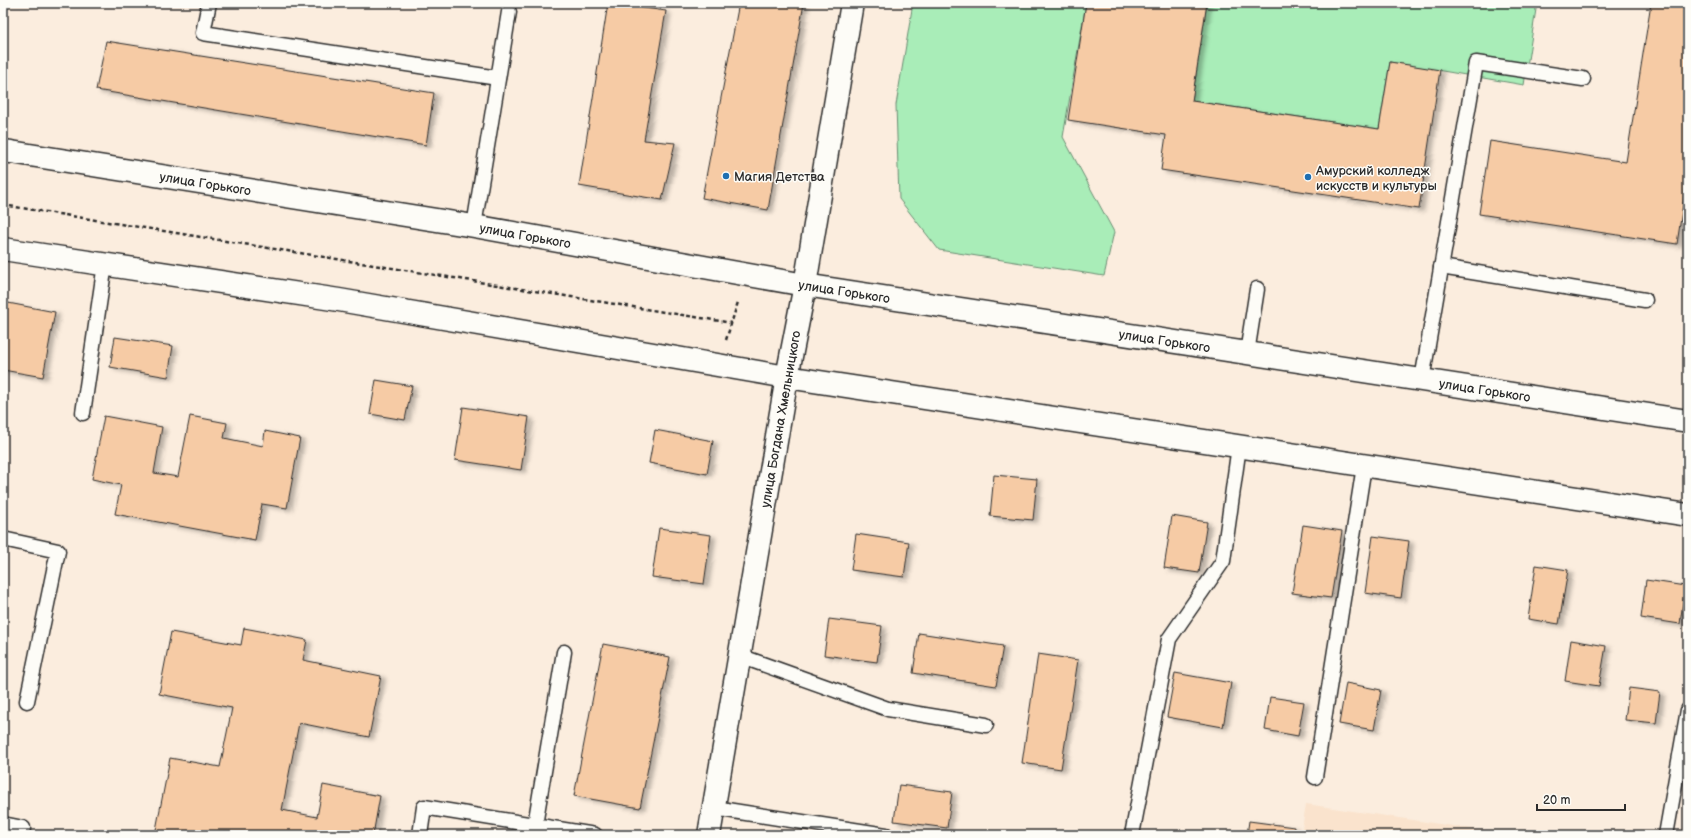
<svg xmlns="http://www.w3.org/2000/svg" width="1691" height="838" viewBox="0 0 1691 838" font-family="'Balsamiq Sans',sans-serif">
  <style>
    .built { fill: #fae3cd }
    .green { fill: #a9edb8; stroke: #6a8c72 }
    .building { fill: #f6cba5; stroke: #2b2b2b; filter: url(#shadow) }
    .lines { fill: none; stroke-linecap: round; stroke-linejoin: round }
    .lane-casing { stroke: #2b2b2b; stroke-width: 17 }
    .secondary-casing { stroke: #2b2b2b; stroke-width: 25 }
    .primary-casing { stroke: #2b2b2b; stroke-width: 25 }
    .path { stroke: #2b2b2b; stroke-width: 2.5; stroke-dasharray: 4 3; stroke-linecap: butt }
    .lane { stroke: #fdfcf7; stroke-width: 14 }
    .secondary { stroke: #fdfcf7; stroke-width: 22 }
    .primary { stroke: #fdfcf7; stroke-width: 22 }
    .poi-dot { fill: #1f6fb2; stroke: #fdfcf7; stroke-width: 1.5 }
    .labels { text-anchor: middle; stroke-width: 3; stroke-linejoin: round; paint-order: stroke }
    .poi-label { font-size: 13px; fill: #2b2b2b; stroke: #fdfcf7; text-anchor: start }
    .street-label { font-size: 13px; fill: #2b2b2b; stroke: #fdfcf7 }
  </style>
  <defs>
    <filter id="shadow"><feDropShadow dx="4.5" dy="2.5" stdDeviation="2" flood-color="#0004"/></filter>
  </defs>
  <rect width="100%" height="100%" fill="#fbedde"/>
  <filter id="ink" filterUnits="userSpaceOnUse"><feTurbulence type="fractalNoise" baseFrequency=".025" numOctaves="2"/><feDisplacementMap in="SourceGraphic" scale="8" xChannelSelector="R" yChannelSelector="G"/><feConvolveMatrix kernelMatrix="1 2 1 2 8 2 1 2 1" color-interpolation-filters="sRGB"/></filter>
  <g filter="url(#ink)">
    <!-- built -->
    <path class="built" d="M 1306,804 L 1513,835 L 1301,835 Z"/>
    <!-- green -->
    <g class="green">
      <path d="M 913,3 L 1086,3 L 1063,137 L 1114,232 L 1104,276 L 939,250 L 899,199 L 896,105 Z"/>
      <path d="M 1207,3 L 1537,3 L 1524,85 L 1390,62 L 1379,129 L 1192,101 Z"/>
    </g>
    <!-- building -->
    <g class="building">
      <path d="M 608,3 L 666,11 L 644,140 L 675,143 L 662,200 L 579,186 Z"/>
      <path d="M 739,3 L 804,3 L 768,210 L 702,198 Z"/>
      <path d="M 1086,3 L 1207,3 L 1192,101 L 1379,129 L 1390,62 L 1440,70 L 1419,209 L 1161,170 L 1166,135 L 1068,120 Z"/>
      <path d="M 1651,3 L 1688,3 L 1688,171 L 1677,244 L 1479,214 L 1490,141 L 1626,162 Z"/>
      <path d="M 106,41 L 434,93 L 426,145 L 96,90 Z"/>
      <path d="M 3,302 L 55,312 L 43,377 L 3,370 Z"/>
      <path d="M 115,337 L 173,346 L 168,377 L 110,367 Z"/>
      <path d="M 376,380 L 412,386 L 405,420 L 370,414 Z"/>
      <path d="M 463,407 L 529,417 L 521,470 L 455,460 Z"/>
      <path d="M 104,416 L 162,427 L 154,473 L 178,477 L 190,416 L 227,423 L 224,438 L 263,446 L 265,431 L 300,438 L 287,508 L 262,504 L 255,540 L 115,514 L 121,485 L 92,479 Z"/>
      <path d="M 655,430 L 713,441 L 707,474 L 649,463 Z"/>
      <path d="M 994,475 L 1037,479 L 1033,520 L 990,516 Z"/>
      <path d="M 1172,516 L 1207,522 L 1199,573 L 1164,568 Z"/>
      <path d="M 1303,525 L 1342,531 L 1331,598 L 1292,593 Z"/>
      <path d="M 659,528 L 711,535 L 704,584 L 652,577 Z"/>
      <path d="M 856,534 L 909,542 L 904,577 L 851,570 Z"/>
      <path d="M 1373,536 L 1409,541 L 1401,598 L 1365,593 Z"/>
      <path d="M 1536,565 L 1568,570 L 1559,624 L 1528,619 Z"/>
      <path d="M 1646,580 L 1685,586 L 1680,624 L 1641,618 Z"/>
      <path d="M 829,619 L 882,626 L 877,662 L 824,655 Z"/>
      <path d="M 244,628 L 307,640 L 303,660 L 381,676 L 369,737 L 299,723 L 282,810 L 317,817 L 323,785 L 380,796 L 373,835 L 155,835 L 170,758 L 220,767 L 232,708 L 159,694 L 171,632 L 241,645 Z"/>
      <path d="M 919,633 L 1003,646 L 996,686 L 913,673 Z"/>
      <path d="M 1571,640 L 1606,646 L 1599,686 L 1565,681 Z"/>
      <path d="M 603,644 L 670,657 L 640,808 L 574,796 Z"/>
      <path d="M 1038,654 L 1078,660 L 1061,769 L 1022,763 Z"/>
      <path d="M 1175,673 L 1231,683 L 1223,727 L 1167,717 Z"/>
      <path d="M 1346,683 L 1381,690 L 1374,730 L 1339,724 Z"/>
      <path d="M 1629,688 L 1660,692 L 1656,723 L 1625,720 Z"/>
      <path d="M 1270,697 L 1304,702 L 1298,736 L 1265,730 Z"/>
      <path d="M 899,785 L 952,792 L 947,828 L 894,821 Z"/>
      <path d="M 1249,821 L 1294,827 L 1293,835 L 1247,835 Z"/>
    </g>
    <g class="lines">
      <defs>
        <g id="lane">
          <path d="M 209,3 L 203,33 L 498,78"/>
          <path d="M 474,226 L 509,12"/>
          <path d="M 1441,267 L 1645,300"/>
          <path d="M 1247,353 L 1257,289"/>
          <path d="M 1422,380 L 1476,63 L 1583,79"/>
          <path d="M 83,413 L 105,264"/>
          <path d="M 3,539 L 58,551 L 27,701"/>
          <path d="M 740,656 L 888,709 L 986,725"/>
          <path d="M 1315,777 L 1364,466"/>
          <path d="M 714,808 L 886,835"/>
          <path d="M 3,824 L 23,828 L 22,835"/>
          <path d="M 535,825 L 564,652"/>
          <path d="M 420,835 L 424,807 L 595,835"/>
          <path d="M 1132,835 L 1169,639 L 1223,561 L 1239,446"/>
          <path d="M 1666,835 L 1688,710"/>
        </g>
        <g id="secondary">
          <path d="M 805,285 L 852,3"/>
          <path d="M 709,835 L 787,377"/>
        </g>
        <g id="primary">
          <path id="s1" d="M 3,151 L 11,152 L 474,226 L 805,285 L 1688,421"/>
          <path d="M 3,249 L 339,300 L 787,377 L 1688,515"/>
          <path d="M 787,377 L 805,285"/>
        </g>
      </defs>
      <!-- lane casing -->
      <use href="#lane" class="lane-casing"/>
      <!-- secondary casing -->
      <use href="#secondary" class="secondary-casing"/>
      <!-- primary casing -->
      <use href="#primary" class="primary-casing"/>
      <!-- path -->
      <g class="path">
        <path d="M 3,192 L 6,182"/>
        <path d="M 3,205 L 732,323"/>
        <path d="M 726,340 L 738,302"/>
      </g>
      <!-- lane -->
      <use href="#lane" class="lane"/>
      <!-- secondary -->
      <use href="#secondary" class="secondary"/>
      <!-- primary -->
      <use href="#primary" class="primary"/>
    </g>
  </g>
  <!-- markers -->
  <g class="poi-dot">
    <circle cx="726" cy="176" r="4"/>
    <circle cx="1308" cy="177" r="4"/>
  </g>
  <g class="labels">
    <!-- poi labels -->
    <g class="poi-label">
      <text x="1316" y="175">Амурский колледж<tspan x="1316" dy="15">искусств и культуры</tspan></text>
      <text x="734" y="181">Магия Детства</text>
    </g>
    <!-- street labels -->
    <g class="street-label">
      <text dy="5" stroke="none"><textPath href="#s1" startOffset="205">улица Горького</textPath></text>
      <text dy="5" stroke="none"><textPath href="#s1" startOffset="529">улица Горького</textPath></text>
      <text dy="5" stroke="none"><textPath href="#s1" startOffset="853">улица Горького</textPath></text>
      <text dy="5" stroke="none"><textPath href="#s1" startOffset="1177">улица Горького</textPath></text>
      <text dy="5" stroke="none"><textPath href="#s1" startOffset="1501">улица Горького</textPath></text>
      <text transform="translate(780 419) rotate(-80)" y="5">улица Богдана Хмельницкого</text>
    </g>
  </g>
  <!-- margin -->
  <rect width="1691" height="838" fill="none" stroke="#fdfcf7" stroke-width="16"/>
  <rect x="8" y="8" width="1675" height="822" fill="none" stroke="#2b2b2b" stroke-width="1.5" filter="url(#ink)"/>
  <!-- scale -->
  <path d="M1537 804v6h88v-6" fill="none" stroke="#2b2b2b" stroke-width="2"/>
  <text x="1543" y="804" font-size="12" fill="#2b2b2b" stroke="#fdfcf7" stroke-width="3" paint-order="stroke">20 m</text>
</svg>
